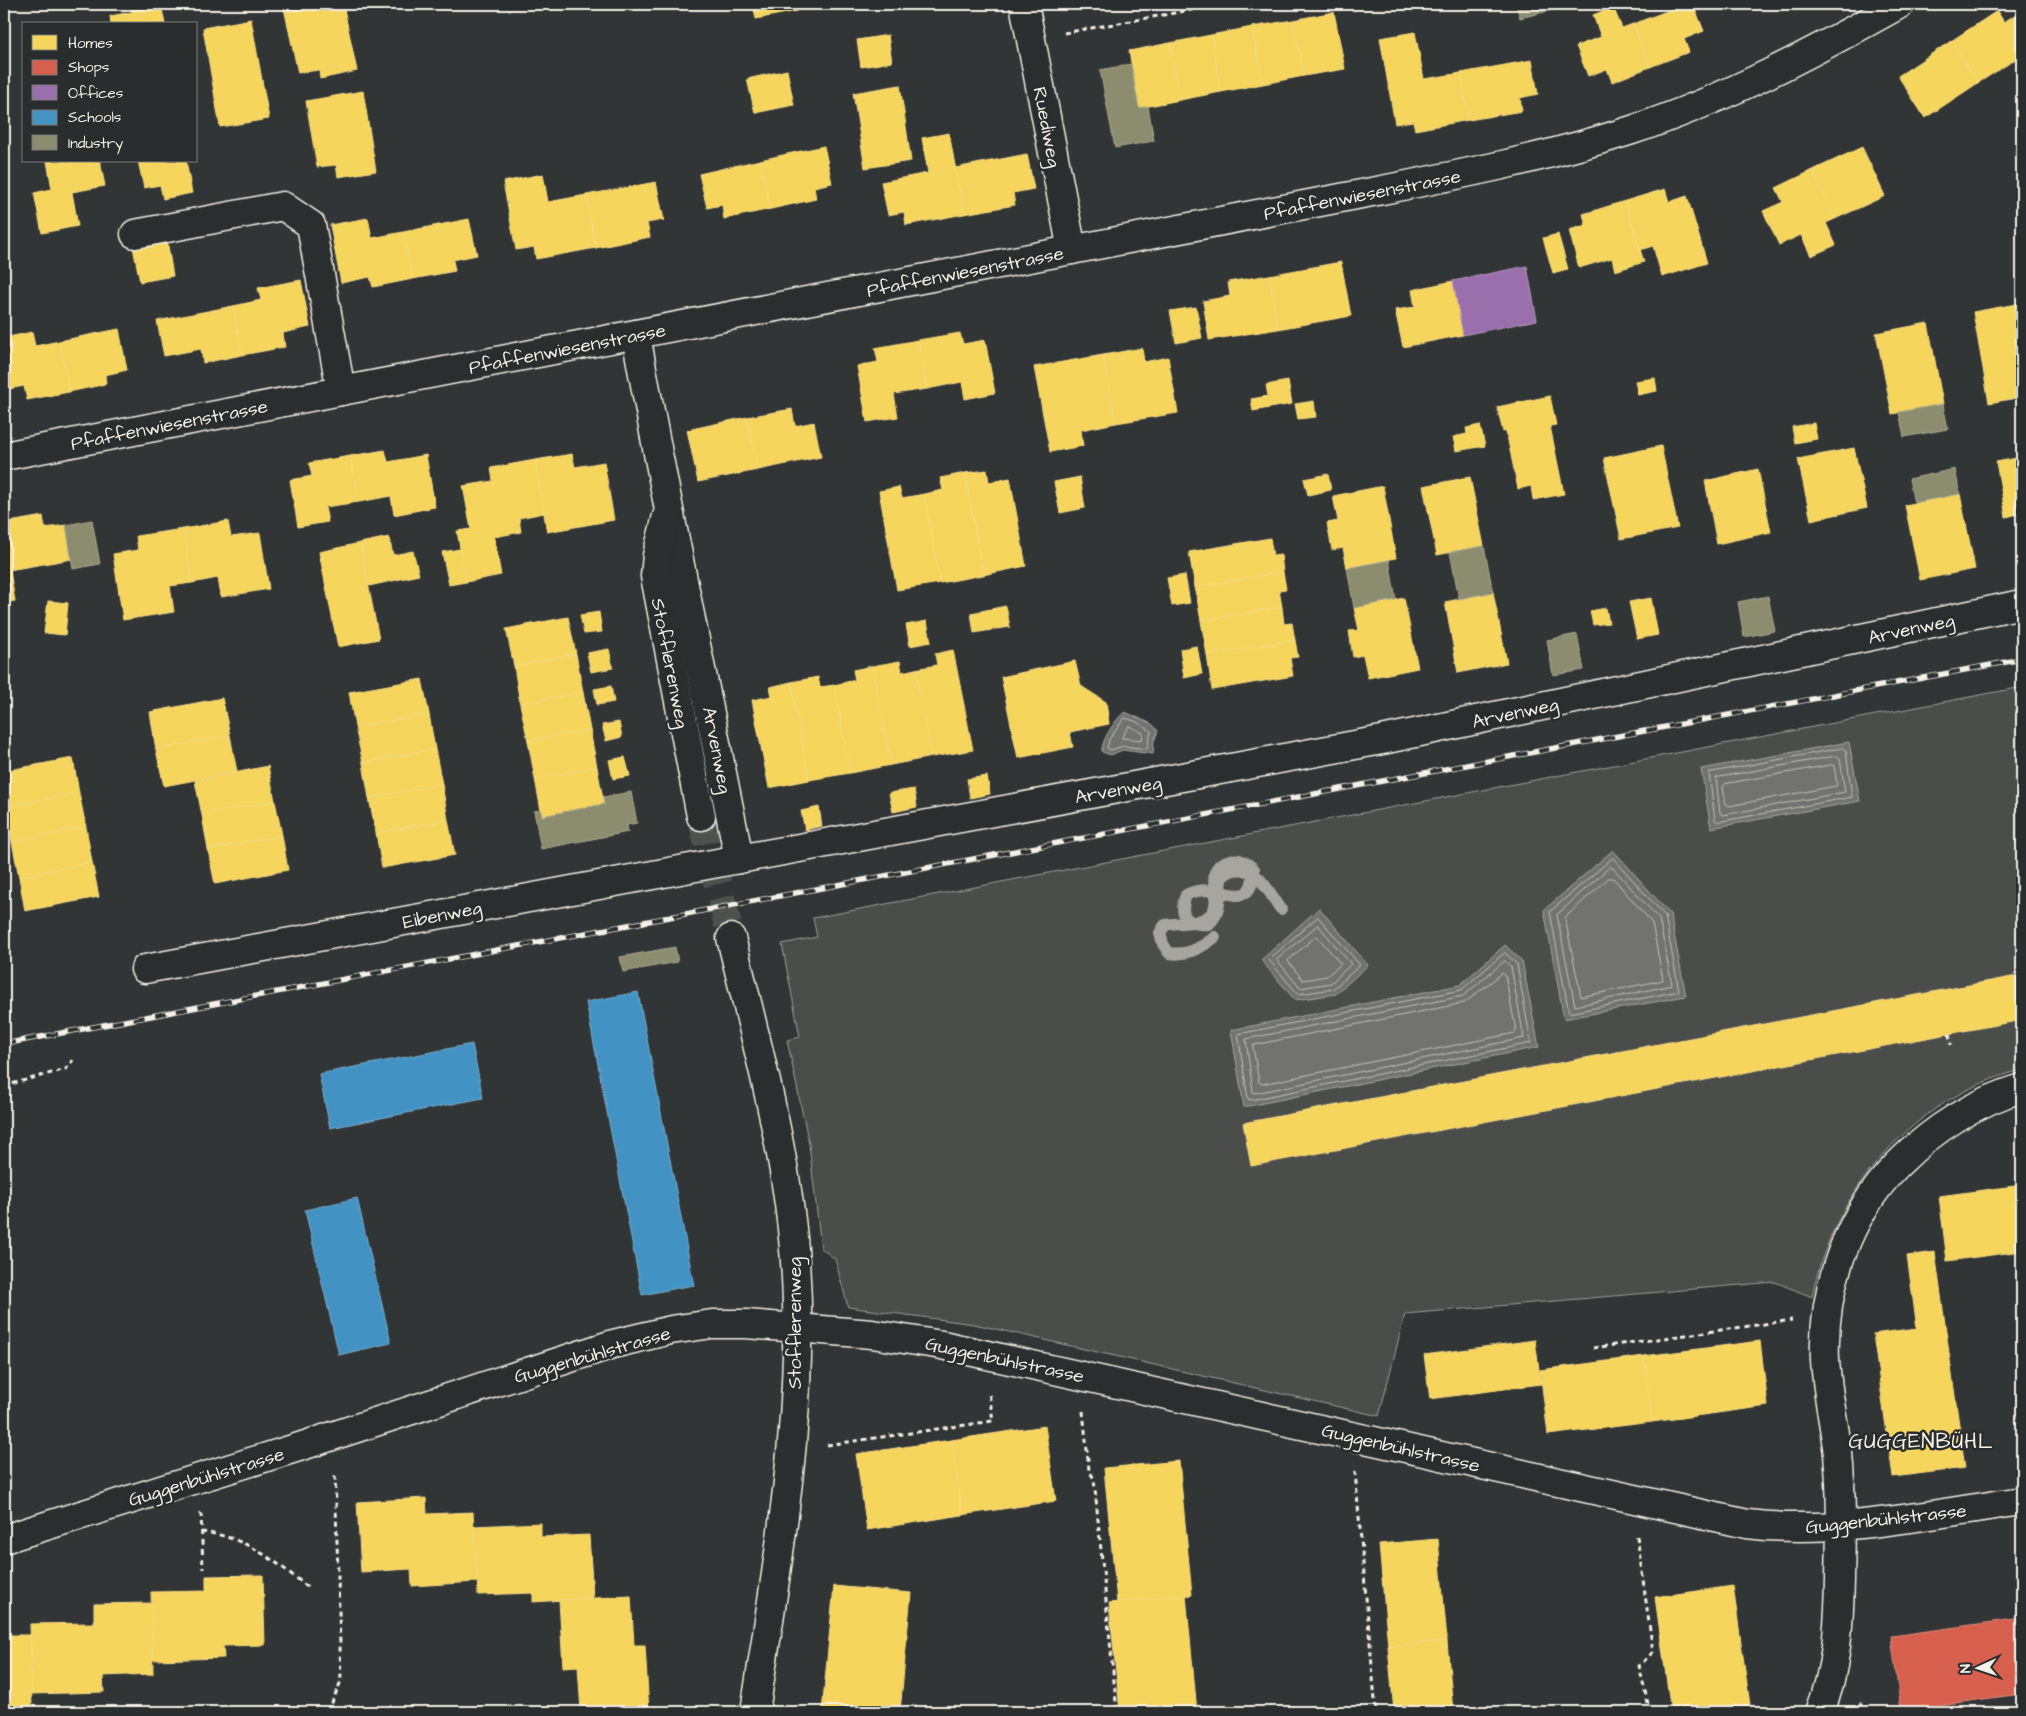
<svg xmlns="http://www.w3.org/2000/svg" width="2026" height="1716" viewBox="0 0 2026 1716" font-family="'Architects Daughter',sans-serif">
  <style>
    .green { fill: #4b4d4c; stroke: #a09f9a }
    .water { fill: #727370; stroke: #a6a5a0 }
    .homes { fill: #f6d55c; stroke: #f5dd86 }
    .shops { fill: #d6604d; stroke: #df8c7c }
    .offices { fill: #9970ab; stroke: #b497bd }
    .schools { fill: #4393c3; stroke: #78afce }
    .industry { fill: #8c8c6e; stroke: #abaa93 }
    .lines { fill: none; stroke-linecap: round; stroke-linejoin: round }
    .shore { stroke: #c0bfb8; stroke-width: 1 }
    .stream { stroke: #a6a5a0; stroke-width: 12 }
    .minor-tunnel { stroke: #4f5150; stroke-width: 28; stroke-dasharray: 28 14; stroke-linecap: butt }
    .minor-casing { stroke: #f4f1e8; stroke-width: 31 }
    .path { stroke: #f4f1e8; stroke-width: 3; stroke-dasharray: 5 4; stroke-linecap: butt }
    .minor { stroke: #2a2d2e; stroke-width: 28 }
    .rail-casing { stroke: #f4f1e8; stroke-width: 5.5 }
    .rail { stroke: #2a2d2e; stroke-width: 4; stroke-dasharray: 11; stroke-linecap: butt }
    .labels { text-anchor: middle; stroke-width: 5; stroke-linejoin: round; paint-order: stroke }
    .street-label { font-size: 19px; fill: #f4f1e8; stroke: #2a2d2e }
    .quarter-label { font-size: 21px; letter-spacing: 1px; fill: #f4f1e8; stroke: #2a2d2e }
  </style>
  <rect width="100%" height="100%" fill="#323535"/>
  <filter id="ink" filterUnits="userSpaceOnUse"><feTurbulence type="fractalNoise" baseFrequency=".02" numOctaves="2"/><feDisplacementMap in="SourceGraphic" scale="10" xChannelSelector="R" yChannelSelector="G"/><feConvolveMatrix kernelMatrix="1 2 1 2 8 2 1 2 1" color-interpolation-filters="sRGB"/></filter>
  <g filter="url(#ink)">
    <!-- green -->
    <path class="green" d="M 2022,687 L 2022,1070 C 1916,1095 1832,1191 1812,1297 L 1775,1282 L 1405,1314 L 1379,1416 L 974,1324 L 848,1307 L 835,1259 L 821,1248 L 809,1144 L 787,1040 L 800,1037 L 782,944 L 817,937 L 813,918 Z"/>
    <!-- water -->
    <g class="water">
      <path d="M 1125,712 L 1152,724 L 1158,731 L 1154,741 L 1153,754 L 1122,750 L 1111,755 L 1102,752 C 1100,742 1116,718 1125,712 Z"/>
      <path d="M 1849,742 L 1860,801 L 1711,828 L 1701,769 Z"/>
      <path d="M 1613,850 L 1670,914 L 1686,996 L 1564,1019 L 1544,910 Z"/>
      <path d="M 1319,908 L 1368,965 L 1336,994 L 1295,1000 L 1261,960 Z"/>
      <path d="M 1505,945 L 1522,961 L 1539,1047 L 1244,1107 L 1231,1030 L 1460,985 Z"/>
    </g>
    <!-- homes -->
    <g class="homes">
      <path d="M 130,4 L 161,4 L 165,24 L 111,24 L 110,16 L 132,12 Z"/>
      <path d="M 303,4 L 343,4 L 357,71 L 320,79 L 319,70 L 298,73 L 284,8 Z"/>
      <path d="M 753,4 L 796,4 L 797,11 L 756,19 Z"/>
      <path d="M 1685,4 L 1693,4 L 1704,31 L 1684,39 L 1689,52 L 1650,67 L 1633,24 Z"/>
      <path d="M 1613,7 L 1622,28 L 1633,24 L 1650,67 L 1612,82 L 1607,69 L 1588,76 L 1576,46 L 1601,37 L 1593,15 Z"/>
      <path d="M 1997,11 L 2004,22 L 2021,11 L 2022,13 L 2022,55 L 1978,83 L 1951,41 Z"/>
      <path d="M 1334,12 L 1345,69 L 1304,76 L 1293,20 Z"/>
      <path d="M 251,19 L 269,119 L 220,127 L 203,28 Z"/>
      <path d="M 1293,20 L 1304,76 L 1263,84 L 1252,27 Z"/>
      <path d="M 1252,27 L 1263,84 L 1221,92 L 1211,35 Z"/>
      <path d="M 1415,32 L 1424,79 L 1461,73 L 1469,120 L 1415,130 L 1413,121 L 1395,124 L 1380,38 Z"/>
      <path d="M 888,35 L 892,62 L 861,67 L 857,40 Z"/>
      <path d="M 1211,35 L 1221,92 L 1180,100 L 1170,43 Z"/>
      <path d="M 1951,41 L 1978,83 L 1925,118 L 1898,76 Z"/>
      <path d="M 1170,43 L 1180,100 L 1139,108 L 1129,51 Z"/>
      <path d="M 1532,60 L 1538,94 L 1520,98 L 1522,111 L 1469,120 L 1461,73 Z"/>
      <path d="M 787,70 L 794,105 L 755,113 L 747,79 Z"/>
      <path d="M 900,85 L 911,161 L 865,168 L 853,93 Z"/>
      <path d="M 363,91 L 376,171 L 338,177 L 336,165 L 317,167 L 306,101 Z"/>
      <path d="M 949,133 L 964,214 L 906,225 L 904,212 L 888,215 L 881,182 L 928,173 L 922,138 Z"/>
      <path d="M 824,146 L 832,183 L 814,187 L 816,199 L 771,209 L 760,160 Z"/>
      <path d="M 1862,147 L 1885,196 L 1835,219 L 1813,170 Z"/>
      <path d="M 1027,154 L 1034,189 L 1013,193 L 1015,205 L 964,214 L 955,168 Z"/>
      <path d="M 760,160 L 771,209 L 724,219 L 722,205 L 707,208 L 699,174 Z"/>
      <path d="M 47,161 L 100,161 L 105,186 L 72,192 L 78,226 L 42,233 L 34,193 L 52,189 Z"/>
      <path d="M 138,161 L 186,161 L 192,193 L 163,199 L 160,185 L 144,188 Z"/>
      <path d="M 1813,170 L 1835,219 L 1826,223 L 1836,245 L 1811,256 L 1801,235 L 1779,245 L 1763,211 L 1783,202 L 1776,188 Z"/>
      <path d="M 543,174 L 548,202 L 586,195 L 596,248 L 536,259 L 534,247 L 516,250 L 503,182 Z"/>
      <path d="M 656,182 L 664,220 L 647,223 L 650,237 L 596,248 L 586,195 Z"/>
      <path d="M 1665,189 L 1669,202 L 1687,196 L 1707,263 L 1662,277 L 1653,246 L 1640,250 L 1625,201 Z"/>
      <path d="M 1625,201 L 1644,262 L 1615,271 L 1612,258 L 1579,268 L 1569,230 L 1586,225 L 1583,214 Z"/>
      <path d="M 368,218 L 372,238 L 403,232 L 413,279 L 373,287 L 370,277 L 341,283 L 330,225 Z"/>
      <path d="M 469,219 L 477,255 L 453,260 L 455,271 L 413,279 L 403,232 Z"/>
      <path d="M 1558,234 L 1568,269 L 1553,273 L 1543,238 Z"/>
      <path d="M 167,240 L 173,276 L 140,282 L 133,247 Z"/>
      <path d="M 1341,262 L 1351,316 L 1278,329 L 1269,275 Z"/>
      <path d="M 1269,275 L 1278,329 L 1209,340 L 1203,301 L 1230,296 L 1228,282 Z"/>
      <path d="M 301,280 L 310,327 L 283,333 L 285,347 L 242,355 L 233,306 L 261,300 L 258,288 Z"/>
      <path d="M 1453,281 L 1463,335 L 1403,347 L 1395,310 L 1415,307 L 1412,290 Z"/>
      <path d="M 2022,303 L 2022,397 L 1989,403 L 1973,312 Z"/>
      <path d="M 233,306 L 242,355 L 203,363 L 201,349 L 164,356 L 157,321 Z"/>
      <path d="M 1196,307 L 1202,338 L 1176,343 L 1170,311 Z"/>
      <path d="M 1928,323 L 1943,404 L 1892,414 L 1876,333 Z"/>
      <path d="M 119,329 L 127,370 L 105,375 L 106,384 L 69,392 L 59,341 Z"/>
      <path d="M 32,332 L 35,346 L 59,341 L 69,392 L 27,400 L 24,386 L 4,390 L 4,338 Z"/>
      <path d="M 960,333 L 963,344 L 985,340 L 995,393 L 965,399 L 962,382 L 927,389 L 918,340 Z"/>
      <path d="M 918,340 L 927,389 L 894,394 L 898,417 L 867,422 L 857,366 L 878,362 L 875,348 Z"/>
      <path d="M 1142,348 L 1144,362 L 1168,357 L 1178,413 L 1116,423 L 1103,355 Z"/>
      <path d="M 1103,355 L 1116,423 L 1081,430 L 1083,446 L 1050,452 L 1034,367 Z"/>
      <path d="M 1655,378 L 1657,391 L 1638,395 L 1635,381 Z"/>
      <path d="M 1288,381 L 1292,404 L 1253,411 L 1251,399 L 1268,396 L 1266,385 Z"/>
      <path d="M 1550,396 L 1556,425 L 1550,426 L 1564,494 L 1533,500 L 1531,486 L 1518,489 L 1506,431 L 1503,432 L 1497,407 Z"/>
      <path d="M 1314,401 L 1316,417 L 1298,419 L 1295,404 Z"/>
      <path d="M 792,409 L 795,426 L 814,422 L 821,457 L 758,470 L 747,417 Z"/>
      <path d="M 747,417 L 758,470 L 698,482 L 687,430 Z"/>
      <path d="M 1814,423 L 1817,439 L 1795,443 L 1792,427 Z"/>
      <path d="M 1480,425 L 1485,446 L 1456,451 L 1453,437 L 1467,434 L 1466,428 Z"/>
      <path d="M 1661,446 L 1678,528 L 1621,539 L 1604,458 Z"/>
      <path d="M 1854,448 L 1867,508 L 1811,520 L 1798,459 Z"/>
      <path d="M 385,450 L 388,462 L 426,455 L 435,507 L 394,515 L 391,496 L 359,502 L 350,456 Z"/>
      <path d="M 572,454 L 575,467 L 604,462 L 614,520 L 547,532 L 535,460 Z"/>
      <path d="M 350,456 L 359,502 L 325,507 L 328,522 L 298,527 L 290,480 L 312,476 L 309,463 Z"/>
      <path d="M 2022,457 L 2022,513 L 2006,517 L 1996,462 Z"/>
      <path d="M 535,460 L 544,513 L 519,518 L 521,532 L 494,537 L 501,575 L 466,582 L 457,531 L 471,529 L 463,486 L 493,481 L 491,468 Z"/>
      <path d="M 1758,469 L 1771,532 L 1717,544 L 1705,481 Z"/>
      <path d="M 987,470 L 989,482 L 1010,478 L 1026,566 L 983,575 L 965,473 Z"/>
      <path d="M 965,473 L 983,575 L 940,583 L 924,494 L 943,490 L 940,478 Z"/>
      <path d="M 1328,474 L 1331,490 L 1308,495 L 1304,479 Z"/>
      <path d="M 1080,477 L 1085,508 L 1060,513 L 1054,482 Z"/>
      <path d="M 1470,477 L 1484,546 L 1437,555 L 1423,486 Z"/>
      <path d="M 1383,486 L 1396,558 L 1347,568 L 1343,548 L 1332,550 L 1327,523 L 1338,521 L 1333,496 Z"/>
      <path d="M 899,487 L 902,498 L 924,494 L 940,583 L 897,590 L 879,491 Z"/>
      <path d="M 1960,494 L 1975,569 L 1920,580 L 1905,505 Z"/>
      <path d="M 43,516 L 45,528 L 66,525 L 72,559 L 9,570 L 4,523 Z"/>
      <path d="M 228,521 L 231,537 L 260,533 L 269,589 L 221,597 L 218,578 L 192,583 L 183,529 Z"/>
      <path d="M 183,529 L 192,583 L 170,586 L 174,612 L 123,620 L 113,554 L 138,550 L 136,536 Z"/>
      <path d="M 4,536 L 15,601 L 4,603 Z"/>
      <path d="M 389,537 L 393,555 L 413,551 L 419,575 L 369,586 L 360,543 Z"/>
      <path d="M 1270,538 L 1273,556 L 1281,555 L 1283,572 L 1195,587 L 1189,552 Z"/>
      <path d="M 360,543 L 379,639 L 338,647 L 319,552 Z"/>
      <path d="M 460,549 L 466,582 L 449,585 L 442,552 Z"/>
      <path d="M 1283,572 L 1286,589 L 1279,590 L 1282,607 L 1201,621 L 1195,587 Z"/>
      <path d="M 1185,575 L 1190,603 L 1172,606 L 1167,578 Z"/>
      <path d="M 1493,592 L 1507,663 L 1458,673 L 1445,602 Z"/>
      <path d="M 1404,598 L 1418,668 L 1368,678 L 1363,655 L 1353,657 L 1349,631 L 1359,630 L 1354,608 Z"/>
      <path d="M 1651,598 L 1658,635 L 1637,639 L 1629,602 Z"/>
      <path d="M 48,601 L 68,603 L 65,635 L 44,633 Z"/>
      <path d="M 1006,606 L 1010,627 L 974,633 L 971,613 Z"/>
      <path d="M 1282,607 L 1284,624 L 1292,623 L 1295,640 L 1207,655 L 1201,621 Z"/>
      <path d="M 1606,608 L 1609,623 L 1593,625 L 1590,611 Z"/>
      <path d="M 599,612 L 602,632 L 584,634 L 580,615 Z"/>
      <path d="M 568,617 L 576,654 L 514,666 L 506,629 Z"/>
      <path d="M 927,621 L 931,642 L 910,646 L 906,625 Z"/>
      <path d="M 1295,640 L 1298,657 L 1290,658 L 1293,676 L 1212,690 L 1207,655 Z"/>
      <path d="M 1197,646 L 1202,674 L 1184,678 L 1180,649 Z"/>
      <path d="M 609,649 L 613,668 L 591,672 L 587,653 Z"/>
      <path d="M 953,650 L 973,750 L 932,757 L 915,669 L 937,665 L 935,654 Z"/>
      <path d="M 576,654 L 583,692 L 520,704 L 514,666 Z"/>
      <path d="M 900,661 L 902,672 L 915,669 L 932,757 L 891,765 L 872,666 Z"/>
      <path d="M 1075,661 L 1081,686 L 1106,702 L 1109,724 L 1070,732 L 1073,747 L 1018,758 L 1001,677 Z"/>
      <path d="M 872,666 L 891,765 L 850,773 L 834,685 L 855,680 L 853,670 Z"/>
      <path d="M 818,677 L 820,687 L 834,685 L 850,773 L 809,780 L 791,682 Z"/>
      <path d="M 422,679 L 429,714 L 355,727 L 349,692 Z"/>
      <path d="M 791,682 L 809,780 L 769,788 L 752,700 L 772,696 L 770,687 Z"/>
      <path d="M 611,686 L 614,702 L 597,705 L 594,689 Z"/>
      <path d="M 583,692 L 590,730 L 528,741 L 520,704 Z"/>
      <path d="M 222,698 L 230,735 L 156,750 L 150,712 Z"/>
      <path d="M 429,714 L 435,749 L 363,763 L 355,727 Z"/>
      <path d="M 619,722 L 622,737 L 606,741 L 602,725 Z"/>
      <path d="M 590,730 L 597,767 L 535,779 L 528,741 Z"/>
      <path d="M 230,735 L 237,772 L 164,786 L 156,750 Z"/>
      <path d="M 435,749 L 442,784 L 369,798 L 363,763 Z"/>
      <path d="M 625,757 L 630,776 L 613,779 L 609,760 Z"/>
      <path d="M 73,758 L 79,793 L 5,807 L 4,771 Z"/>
      <path d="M 268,766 L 275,801 L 202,815 L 195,781 Z"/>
      <path d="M 597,767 L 604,804 L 542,816 L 535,779 Z"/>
      <path d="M 987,776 L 990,794 L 970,798 L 967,779 Z"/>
      <path d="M 442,784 L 448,820 L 376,833 L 369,798 Z"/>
      <path d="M 914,789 L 917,807 L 893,812 L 889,793 Z"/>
      <path d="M 79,793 L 86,827 L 12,842 L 5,807 Z"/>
      <path d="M 275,801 L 282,835 L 208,850 L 202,815 Z"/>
      <path d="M 819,807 L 822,826 L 805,830 L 801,811 Z"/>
      <path d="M 448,820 L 455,855 L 382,868 L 376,833 Z"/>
      <path d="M 86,827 L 92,862 L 19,877 L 12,842 Z"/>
      <path d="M 282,835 L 288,870 L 215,884 L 208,850 Z"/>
      <path d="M 92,862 L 99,897 L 25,911 L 19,877 Z"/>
      <path d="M 2022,975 L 2022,1020 L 1251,1166 L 1243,1123 Z"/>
      <path d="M 2022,1185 L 2022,1251 L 1947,1261 L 1939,1196 Z"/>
      <path d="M 1935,1252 L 1965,1468 L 1893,1477 L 1873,1334 L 1917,1328 L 1907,1256 Z"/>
      <path d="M 1535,1340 L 1541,1384 L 1430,1399 L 1424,1355 Z"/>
      <path d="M 1760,1341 L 1768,1406 L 1652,1422 L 1644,1356 Z"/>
      <path d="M 1644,1356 L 1652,1422 L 1548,1435 L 1540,1370 Z"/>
      <path d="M 1045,1426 L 1056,1501 L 962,1515 L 951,1440 Z"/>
      <path d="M 951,1440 L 962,1515 L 867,1530 L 856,1454 Z"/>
      <path d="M 1179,1461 L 1192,1595 L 1117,1602 L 1104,1468 Z"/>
      <path d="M 426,1498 L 427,1514 L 473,1512 L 477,1582 L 412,1586 L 411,1569 L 361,1572 L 357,1502 Z"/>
      <path d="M 541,1523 L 541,1537 L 589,1535 L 593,1598 L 533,1602 L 533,1593 L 478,1595 L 474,1526 Z"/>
      <path d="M 1438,1539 L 1447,1641 L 1388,1646 L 1379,1544 Z"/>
      <path d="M 263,1575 L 265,1645 L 223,1646 L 224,1658 L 153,1660 L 151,1592 L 206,1591 L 206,1576 Z"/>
      <path d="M 834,1586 L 911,1593 L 900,1712 L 822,1712 Z"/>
      <path d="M 1733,1586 L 1751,1712 L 1671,1712 L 1655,1597 Z"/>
      <path d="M 1186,1595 L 1197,1712 L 1120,1712 L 1109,1603 Z"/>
      <path d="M 631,1596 L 634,1645 L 645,1645 L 649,1712 L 581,1712 L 578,1666 L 563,1667 L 559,1600 Z"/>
      <path d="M 152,1603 L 153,1674 L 103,1676 L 104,1692 L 32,1694 L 30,1624 L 94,1623 L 94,1604 Z"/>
      <path d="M 4,1635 L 30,1635 L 32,1707 L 4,1708 Z"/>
      <path d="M 1447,1641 L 1453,1712 L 1394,1712 L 1388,1646 Z"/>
    </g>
    <!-- shops -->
    <path class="shops" d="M 2022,1618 L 2022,1694 L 1901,1710 L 1891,1636 Z"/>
    <!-- offices -->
    <path class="offices" d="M 1527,266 L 1537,320 L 1463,335 L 1453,281 Z"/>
    <!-- schools -->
    <g class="schools">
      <path d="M 638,992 L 694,1285 L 642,1295 L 586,1002 Z"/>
      <path d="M 472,1044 L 483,1098 L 330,1128 L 319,1074 Z"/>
      <path d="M 357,1198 L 391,1343 L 339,1355 L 305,1210 Z"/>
    </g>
    <!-- industry -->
    <g class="industry">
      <path d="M 1516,4 L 1577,4 L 1520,18 Z"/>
      <path d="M 1131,64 L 1139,108 L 1148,106 L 1154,141 L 1115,148 L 1100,70 Z"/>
      <path d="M 2022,148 L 2022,184 L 2021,184 L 2016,149 Z"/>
      <path d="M 1943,404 L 1948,429 L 1904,437 L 1899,412 Z"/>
      <path d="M 1955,469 L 1960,494 L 1914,503 L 1909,479 Z"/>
      <path d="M 92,520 L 100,564 L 73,569 L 66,525 Z"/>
      <path d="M 1484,546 L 1493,592 L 1459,599 L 1450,552 Z"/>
      <path d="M 1389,560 L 1396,600 L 1354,608 L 1347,568 Z"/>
      <path d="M 1768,596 L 1775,631 L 1744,637 L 1738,602 Z"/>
      <path d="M 1577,634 L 1584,670 L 1553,675 L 1547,640 Z"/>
      <path d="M 631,792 L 637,823 L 627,825 L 628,832 L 541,849 L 534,811 L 541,810 L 542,816 L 604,804 L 603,797 Z"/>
      <path d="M 675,947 L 678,962 L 623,972 L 620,957 Z"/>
    </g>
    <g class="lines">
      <!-- shore -->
      <g class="shore">
        <path d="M 1125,718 L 1135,721 L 1151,731 L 1147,749 L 1123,746 L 1111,750 L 1107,748 L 1109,740 Z"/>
        <path d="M 1129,726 L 1143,733 L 1142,740 L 1122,738 Z"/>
        <path d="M 1843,748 L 1846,751 L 1852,797 L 1718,822 L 1715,820 L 1709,773 Z"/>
        <path d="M 1838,756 L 1840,758 L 1845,792 L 1723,815 L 1720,813 L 1716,778 Z"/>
        <path d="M 1832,765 L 1834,766 L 1837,784 L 1836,786 L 1729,806 L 1726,804 L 1723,787 L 1725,784 Z"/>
        <path d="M 1613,858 L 1665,916 L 1679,991 L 1569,1013 L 1550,912 Z"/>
        <path d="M 1610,867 L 1613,868 L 1659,919 L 1672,985 L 1575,1006 L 1557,915 Z"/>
        <path d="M 1609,878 L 1613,878 L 1652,923 L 1663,980 L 1581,997 L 1565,918 Z"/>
        <path d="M 1318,917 L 1360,965 L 1333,989 L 1298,994 L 1269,960 Z"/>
        <path d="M 1318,925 L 1351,964 L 1331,983 L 1300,988 L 1277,960 Z"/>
        <path d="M 1317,936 L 1341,964 L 1327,976 L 1303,980 L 1288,961 Z"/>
        <path d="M 1505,953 L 1517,964 L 1531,1043 L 1251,1100 L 1248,1099 L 1238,1034 L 1461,990 Z"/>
        <path d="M 1505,961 L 1511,967 L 1524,1038 L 1256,1093 L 1253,1092 L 1246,1039 L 1463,996 Z"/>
        <path d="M 1503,973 L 1505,975 L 1516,1030 L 1515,1033 L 1262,1084 L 1259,1082 L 1253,1047 L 1254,1045 L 1464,1003 Z"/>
      </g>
      <!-- stream -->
      <path class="stream" d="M 1215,937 C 1201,948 1187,956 1169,953 L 1163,944 L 1160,933 L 1165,925 C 1179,922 1202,925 1212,913 C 1224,898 1200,867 1230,860 C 1240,858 1247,863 1254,869 C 1251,920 1220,877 1186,895 C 1178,916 1187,926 1209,924 C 1222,911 1219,896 1221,879 C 1224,874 1228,872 1234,870 C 1258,865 1269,893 1281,909"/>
      <!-- minor-tunnel -->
      <path class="minor-tunnel" d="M 701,816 L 731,938"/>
      <defs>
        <g id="minor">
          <path d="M 1024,4 L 1072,250"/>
          <path d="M 135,234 L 283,206 L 311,225 L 341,391"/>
          <path d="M 636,335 C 667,510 705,684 739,859"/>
          <path d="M 4,456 L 1377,191 C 1463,174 1549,157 1632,130 C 1726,99 1814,52 1900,4"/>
          <path d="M 667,516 L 657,556 L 655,576 L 701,816"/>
          <path d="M 731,938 C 755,1037 783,1137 793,1238 C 809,1396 778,1557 755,1712"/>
          <path d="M 145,969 L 1382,740 L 2017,605"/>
          <path d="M 4,1539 L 299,1447 L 613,1344 L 671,1330 L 712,1324 L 746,1324 L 872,1334 L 942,1345 L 1747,1524 C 1839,1535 1931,1514 2022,1501"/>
          <path d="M 1820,1712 C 1837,1668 1839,1625 1840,1579 C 1841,1537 1842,1495 1838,1454 C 1834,1423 1827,1392 1825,1360 C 1822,1288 1847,1216 1898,1164 C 1933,1129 1975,1102 2022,1088"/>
        </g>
      </defs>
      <!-- minor casing -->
      <use href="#minor" class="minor-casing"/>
      <!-- path -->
      <g class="path">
        <path d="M 1064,33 L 1224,4"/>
        <path d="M 1949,1034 L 1951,1045"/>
        <path d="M 4,1086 L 66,1069 L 73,1060"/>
        <path d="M 1593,1348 L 1792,1320"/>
        <path d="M 1083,1411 L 1089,1470 L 1094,1479 L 1117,1712"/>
        <path d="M 827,1445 L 993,1421 L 989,1392"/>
        <path d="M 1355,1471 L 1376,1712"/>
        <path d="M 201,1513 L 203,1569"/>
        <path d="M 201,1532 C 246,1536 276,1562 310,1589"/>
        <path d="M 1637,1536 L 1653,1652 L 1639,1666 L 1650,1712"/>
        <path d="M 1860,1703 L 1867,1712"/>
        <path d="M 328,1712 L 341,1681 L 335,1472"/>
      </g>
      <!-- minor -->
      <use href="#minor" class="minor"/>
      <defs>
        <path id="rail" d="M 4,1044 L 2022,659"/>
      </defs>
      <!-- rail casing -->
      <use href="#rail" class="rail-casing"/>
      <!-- rail -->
      <use href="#rail" class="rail"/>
    </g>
  </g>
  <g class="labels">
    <!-- street labels -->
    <g class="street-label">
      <text transform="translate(1048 127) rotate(79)" y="7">Ruediweg</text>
      <text transform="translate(1362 194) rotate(-11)" y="7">Pfaffenwiesenstrasse</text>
      <text transform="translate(965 271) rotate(-11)" y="7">Pfaffenwiesenstrasse</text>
      <text transform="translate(567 348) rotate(-11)" y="7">Pfaffenwiesenstrasse</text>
      <text transform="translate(169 424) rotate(-11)" y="7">Pfaffenwiesenstrasse</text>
      <text transform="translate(1911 628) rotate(-12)" y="7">Arvenweg</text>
      <text transform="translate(671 663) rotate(79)" y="7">Stofflerenweg</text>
      <text transform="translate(1515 712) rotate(-12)" y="7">Arvenweg</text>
      <text transform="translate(718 750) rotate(79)" y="7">Arvenweg</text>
      <text transform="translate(1118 789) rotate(-10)" y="7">Arvenweg</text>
      <text transform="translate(442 914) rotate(-11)" y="7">Eibenweg</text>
      <text transform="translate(794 1323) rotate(-90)" y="7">Stofflerenweg</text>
      <text transform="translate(592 1354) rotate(-16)" y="7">Guggenbühlstrasse</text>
      <text transform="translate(1005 1359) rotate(12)" y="7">Guggenbühlstrasse</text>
      <text transform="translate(1401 1447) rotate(13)" y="7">Guggenbühlstrasse</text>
      <text transform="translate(206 1476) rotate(-17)" y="7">Guggenbühlstrasse</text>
      <text transform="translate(1886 1518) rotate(-6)" y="7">Guggenbühlstrasse</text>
    </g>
    <!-- quarter labels -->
    <g class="quarter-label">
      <text x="1921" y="1448">GUGGENBÜHL</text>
    </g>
  </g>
  <!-- margin -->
  <rect width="2026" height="1716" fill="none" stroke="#2a2d2e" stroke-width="20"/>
  <rect x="10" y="10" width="2006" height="1696" fill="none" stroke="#f4f1e8" stroke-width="2" filter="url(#ink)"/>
  <!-- legend -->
  <rect x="22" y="22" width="175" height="140" fill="#2a2d2e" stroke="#7b7b78"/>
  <rect x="32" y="35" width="25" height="15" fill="#f6d55c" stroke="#7b7b78"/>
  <text x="68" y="48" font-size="15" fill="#f4f1e8">Homes</text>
  <rect x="32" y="60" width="25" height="15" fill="#d6604d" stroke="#7b7b78"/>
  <text x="68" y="72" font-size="15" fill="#f4f1e8">Shops</text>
  <rect x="32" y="85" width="25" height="15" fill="#9970ab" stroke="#7b7b78"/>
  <text x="68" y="98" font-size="15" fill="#f4f1e8">Offices</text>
  <rect x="32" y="110" width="25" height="15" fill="#4393c3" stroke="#7b7b78"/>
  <text x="68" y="122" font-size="15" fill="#f4f1e8">Schools</text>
  <rect x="32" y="135" width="25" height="15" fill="#8c8c6e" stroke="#7b7b78"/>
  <text x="68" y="148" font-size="15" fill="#f4f1e8">Industry</text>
  <!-- north arrow -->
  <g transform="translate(1978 1668) rotate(267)" stroke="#2a2d2e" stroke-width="4" paint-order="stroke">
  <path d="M0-4L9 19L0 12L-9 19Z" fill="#f4f1e8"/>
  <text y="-8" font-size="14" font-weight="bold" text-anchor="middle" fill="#f4f1e8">N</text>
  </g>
</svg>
